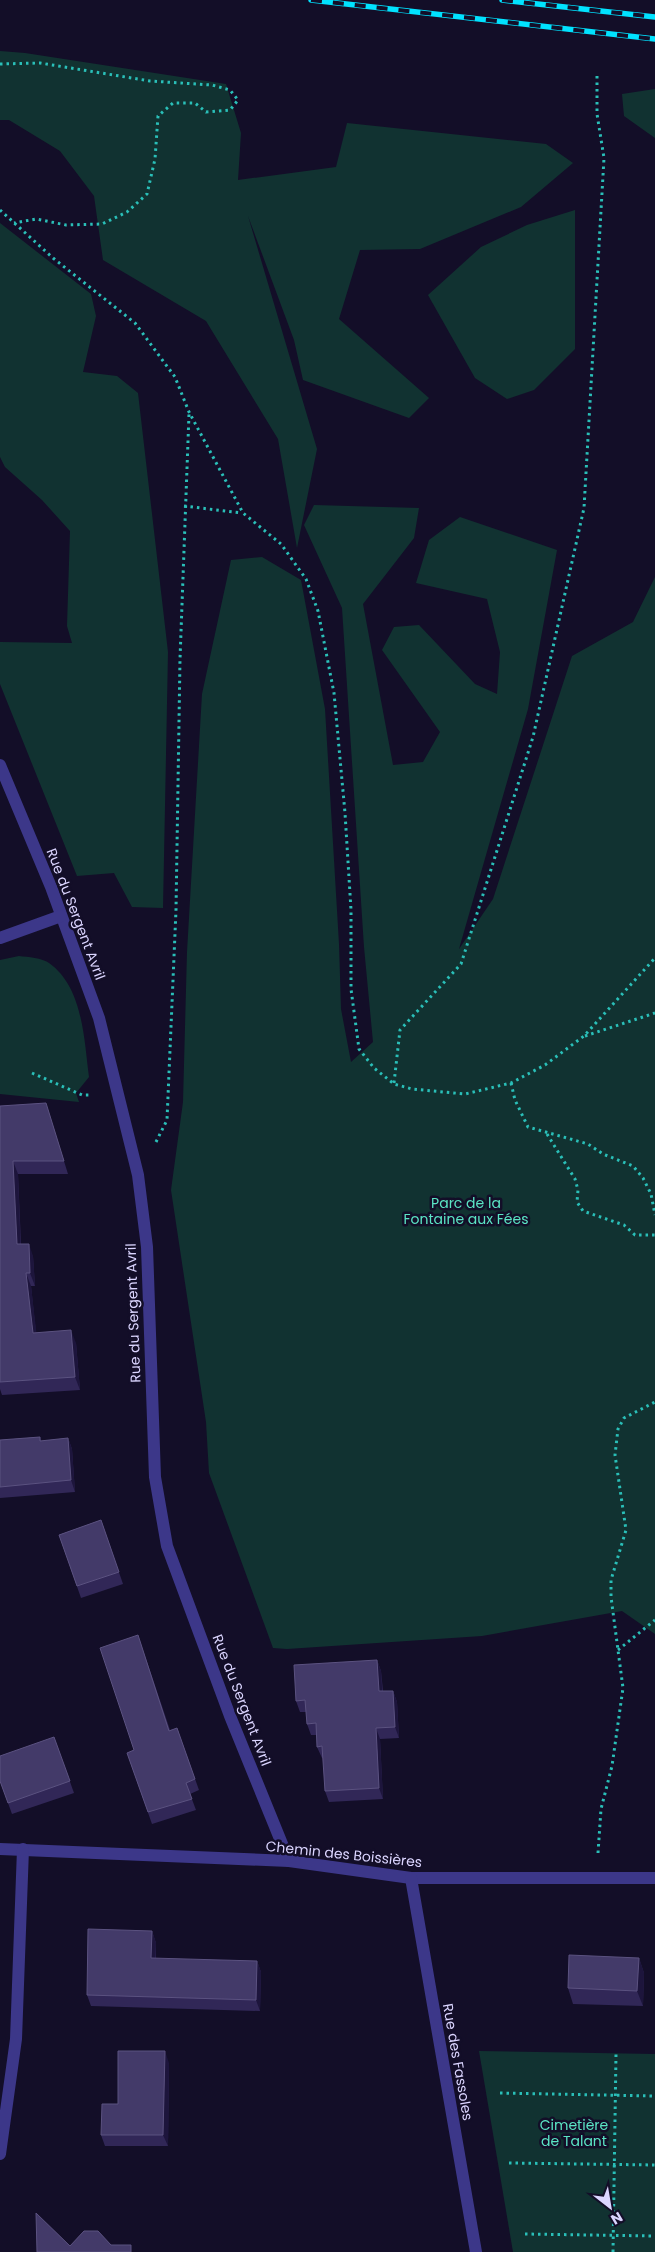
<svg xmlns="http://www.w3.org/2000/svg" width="655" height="2252" viewBox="0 0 655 2252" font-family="Poppins,sans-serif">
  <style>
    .green { fill: #113231 }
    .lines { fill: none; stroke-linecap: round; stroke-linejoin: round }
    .path { stroke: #2abfb8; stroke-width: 3; stroke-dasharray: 2.5 4; stroke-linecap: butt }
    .minor { stroke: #3c3789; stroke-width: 12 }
    .rail-casing { stroke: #01e2ff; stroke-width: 5.5 }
    .rail { stroke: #130e28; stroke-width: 4; stroke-dasharray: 11; stroke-linecap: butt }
    .wall { fill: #312757 }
    .shaded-wall { fill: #1d153c }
    .building { fill: #433a69; stroke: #5b5280 }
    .labels { text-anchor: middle; stroke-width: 5; stroke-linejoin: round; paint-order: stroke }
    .street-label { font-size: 14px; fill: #dbd5ff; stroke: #130e28 }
    .park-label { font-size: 14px; fill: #5be5c5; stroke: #130e28 }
  </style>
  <rect width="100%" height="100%" fill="#130e28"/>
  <!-- green -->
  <g class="green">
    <path d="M 0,51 L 25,53 L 226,84 L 241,133 L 238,180 L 336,167 L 347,123 L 546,144 L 573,163 L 521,207 L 420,249 L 360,250 L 339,319 L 429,398 L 409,418 L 303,380 L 294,340 L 248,216 L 317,449 L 297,548 L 278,439 L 206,321 L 103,260 L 94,196 L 60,151 L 9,120 L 0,120 Z"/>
    <path d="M 655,89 L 655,138 L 624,116 L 622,94 Z"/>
    <path d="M 575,210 L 575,349 L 534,390 L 507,399 L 475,378 L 428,295 L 481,247 L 527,225 Z"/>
    <path d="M 0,223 L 91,294 L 96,316 L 83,372 L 117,376 L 138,393 L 168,652 L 163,908 L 132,907 L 114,873 L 77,876 L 0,684 L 0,642 L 72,643 L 67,626 L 70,531 L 42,500 L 5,467 L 0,457 Z"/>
    <path d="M 314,505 L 419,508 L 414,538 L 363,604 L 393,765 L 423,762 L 440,732 L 382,650 L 394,627 L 419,625 L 475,684 L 497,694 L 500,652 L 487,599 L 416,583 L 429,540 L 460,517 L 557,550 L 528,709 L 459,949 L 493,899 L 572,656 L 633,622 L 655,577 L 655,1634 L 622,1611 L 482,1636 L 287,1649 L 273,1648 L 209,1473 L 206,1422 L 171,1190 L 183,1102 L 187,952 L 202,694 L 231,560 L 262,557 L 301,580 L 325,709 L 339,944 L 341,1009 L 351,1062 L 373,1042 L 364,947 L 342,608 L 304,525 Z"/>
    <path d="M 19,956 C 28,957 42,958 49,963 C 83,987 84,1039 89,1077 L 76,1093 L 79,1102 L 0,1094 L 0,960 Z"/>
    <path d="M 479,2051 L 655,2054 L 655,2252 L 513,2252 Z"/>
  </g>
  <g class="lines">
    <!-- path -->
    <g class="path">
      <path d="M 0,64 L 40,63 L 150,81 L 212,85 L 230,90 L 238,100 L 230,110 L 206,112 L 195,103 L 173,103 L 158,116 L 155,159 L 147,194 L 127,212 L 102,224 L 66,225 L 36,219 L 14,223"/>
      <path d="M 0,210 L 53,258 L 135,323 L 175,377 L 189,412 L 243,513 L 281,544 L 306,579 L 318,611 L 334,693 L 345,813 L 351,910 L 351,989 L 359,1049 L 374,1068 L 394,1084 L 412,1089 L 465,1094 L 511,1083 L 545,1065 L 584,1036 L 655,958"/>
      <path d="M 184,506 L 242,513"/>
      <path d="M 585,1036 L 655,1013"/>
      <path d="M 32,1073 L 82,1095 L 92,1095"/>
      <path d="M 394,1083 L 400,1030 L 461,964 L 533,737 L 584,508 L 604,158 L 597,114 L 597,73"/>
      <path d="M 511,1083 L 515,1100 L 528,1127 L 588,1144 L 603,1154 L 633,1166 L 643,1178 L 651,1194 L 655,1215"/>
      <path d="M 547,1134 L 575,1179 L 578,1190 L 577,1202 L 583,1211 L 624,1225 L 635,1235 L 655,1235"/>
      <path d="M 156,1142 L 167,1120 L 176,910 L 180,659 L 189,414"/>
      <path d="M 618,1650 L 655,1620"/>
      <path d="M 598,1853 L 601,1809 L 612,1766 L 623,1688 L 611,1597 L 611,1580 L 626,1530 L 615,1455 L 618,1429 L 624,1418 L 655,1402"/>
      <path d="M 500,2093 L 655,2096"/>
      <path d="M 509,2163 L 655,2165"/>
      <path d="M 525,2234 L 655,2236"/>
      <path d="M 613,2252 L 616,2054"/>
    </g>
    <!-- minor -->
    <g class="minor">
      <path d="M 0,765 L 51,887 L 99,1018 L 138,1175 L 147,1247 L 155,1477 L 167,1546 L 230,1716 L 289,1861"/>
      <path d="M 0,938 L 61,916"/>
      <path d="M 0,1849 L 289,1861 L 411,1878 L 655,1878"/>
      <path d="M 411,1878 L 476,2252"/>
      <path d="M 0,2154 L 16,2039 L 23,1849"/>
    </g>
    <defs>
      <g id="rail">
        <path d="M 311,0 L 655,39"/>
        <path d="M 502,0 L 655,17"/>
      </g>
    </defs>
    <!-- rail casing -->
    <use href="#rail" class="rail-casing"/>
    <!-- rail -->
    <use href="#rail" class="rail"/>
  </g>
  <!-- wall -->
  <g class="wall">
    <path d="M 0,1106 L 50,1116 L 68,1174 L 18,1174 L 21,1244 L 33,1256 L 35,1286 L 31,1286 L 36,1333 L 76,1343 L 80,1390 L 2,1395 L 0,1389 Z"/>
    <path d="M 40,1437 L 41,1441 L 68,1438 L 72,1449 L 75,1492 L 0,1498 L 0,1440 Z"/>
    <path d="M 101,1520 L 123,1584 L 81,1598 L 59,1535 Z"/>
    <path d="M 138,1635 L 170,1730 L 177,1728 L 199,1790 L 190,1794 L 196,1810 L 152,1824 L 127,1753 L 134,1750 Z"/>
    <path d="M 377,1660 L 381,1671 L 383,1691 L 393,1691 L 397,1702 L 399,1738 L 380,1739 L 383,1799 L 329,1802 L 325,1791 L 323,1758 L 322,1758 L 317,1747 L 317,1735 L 311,1735 L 307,1724 L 306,1712 L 300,1712 L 296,1701 Z"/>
    <path d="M 54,1737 L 74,1793 L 12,1814 L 0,1781 Z"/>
    <path d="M 152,1931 L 156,1943 L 156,1959 L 257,1961 L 261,1972 L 260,2011 L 91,2006 L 87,1995 Z"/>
    <path d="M 639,1958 L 644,1973 L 643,2006 L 573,2004 L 568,1988 Z"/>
    <path d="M 169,2063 L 168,2146 L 105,2146 L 101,2135 L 118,2104 Z"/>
  </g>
  <!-- shaded-wall -->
  <g class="shaded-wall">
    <path d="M 13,1161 L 18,1174 L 21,1257 L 17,1244 Z"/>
    <path d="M 29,1244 L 33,1256 L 35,1286 L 30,1273 Z"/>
    <path d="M 26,1273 L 31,1286 L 38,1346 L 33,1333 Z"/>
    <path d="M 71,1330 L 76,1343 L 80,1390 L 75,1377 Z"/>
    <path d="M 68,1438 L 72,1449 L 75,1492 L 71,1480 Z"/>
    <path d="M 377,1660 L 381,1671 L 383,1703 L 379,1691 Z"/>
    <path d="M 393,1691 L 397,1702 L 399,1738 L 395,1727 Z"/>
    <path d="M 376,1728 L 380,1739 L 383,1799 L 379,1788 Z"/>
    <path d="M 152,1931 L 156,1943 L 155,1970 L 151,1958 Z"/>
    <path d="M 639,1958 L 644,1973 L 643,2006 L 637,1991 Z"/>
    <path d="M 257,1961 L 261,1972 L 260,2011 L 256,2000 Z"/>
    <path d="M 165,2051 L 169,2063 L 168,2146 L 163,2135 Z"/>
  </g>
  <!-- building -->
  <g class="building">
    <path d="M 46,1103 L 64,1161 L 13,1161 L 17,1244 L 29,1244 L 30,1273 L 26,1273 L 33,1333 L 71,1330 L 75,1377 L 0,1382 L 0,1106 Z"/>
    <path d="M 40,1437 L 40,1441 L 68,1438 L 71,1480 L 0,1487 L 0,1440 Z"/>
    <path d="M 101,1520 L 119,1572 L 77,1586 L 59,1535 Z"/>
    <path d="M 138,1635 L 169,1731 L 177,1728 L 195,1779 L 186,1783 L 192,1799 L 148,1812 L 127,1753 L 134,1750 L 100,1648 Z"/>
    <path d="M 377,1660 L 379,1691 L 393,1691 L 395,1727 L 376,1728 L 379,1788 L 325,1791 L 322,1746 L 317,1747 L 316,1723 L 307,1724 L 305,1700 L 296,1701 L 294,1665 Z"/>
    <path d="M 54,1737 L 70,1781 L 8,1803 L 0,1781 L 0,1756 Z"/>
    <path d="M 88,1929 L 152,1931 L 151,1958 L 257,1961 L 256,2000 L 87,1995 Z"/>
    <path d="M 569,1955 L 639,1958 L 637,1991 L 568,1988 Z"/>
    <path d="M 118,2051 L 165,2051 L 163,2135 L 101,2135 L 102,2104 L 118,2104 Z"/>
    <path d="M 36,2213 L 70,2246 L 84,2231 L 98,2231 L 111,2245 L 131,2245 L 131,2252 L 37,2252 Z"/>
  </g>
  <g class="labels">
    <!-- street labels -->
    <g class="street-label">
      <text transform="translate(76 914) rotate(69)" y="5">Rue du Sergent Avril</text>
      <text transform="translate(133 1313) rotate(-92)" y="5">Rue du Sergent Avril</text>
      <text transform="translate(242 1700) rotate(69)" y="5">Rue du Sergent Avril</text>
      <text transform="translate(344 1854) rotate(6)" y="5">Chemin des Boissières</text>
      <text transform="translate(458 2062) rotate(80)" y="5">Rue des Fassoles</text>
    </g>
    <!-- park labels -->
    <g class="park-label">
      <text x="466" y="1208">Parc de la<tspan x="466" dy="16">Fontaine aux Fées</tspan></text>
      <text x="574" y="2130">Cimetière<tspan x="574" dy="16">de Talant</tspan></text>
    </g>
  </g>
  <!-- north arrow -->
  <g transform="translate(610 2207) rotate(149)" stroke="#130e28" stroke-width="4" paint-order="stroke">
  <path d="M0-4L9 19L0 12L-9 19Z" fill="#dbd5ff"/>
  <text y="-8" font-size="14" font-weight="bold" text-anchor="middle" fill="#dbd5ff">N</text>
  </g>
</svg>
